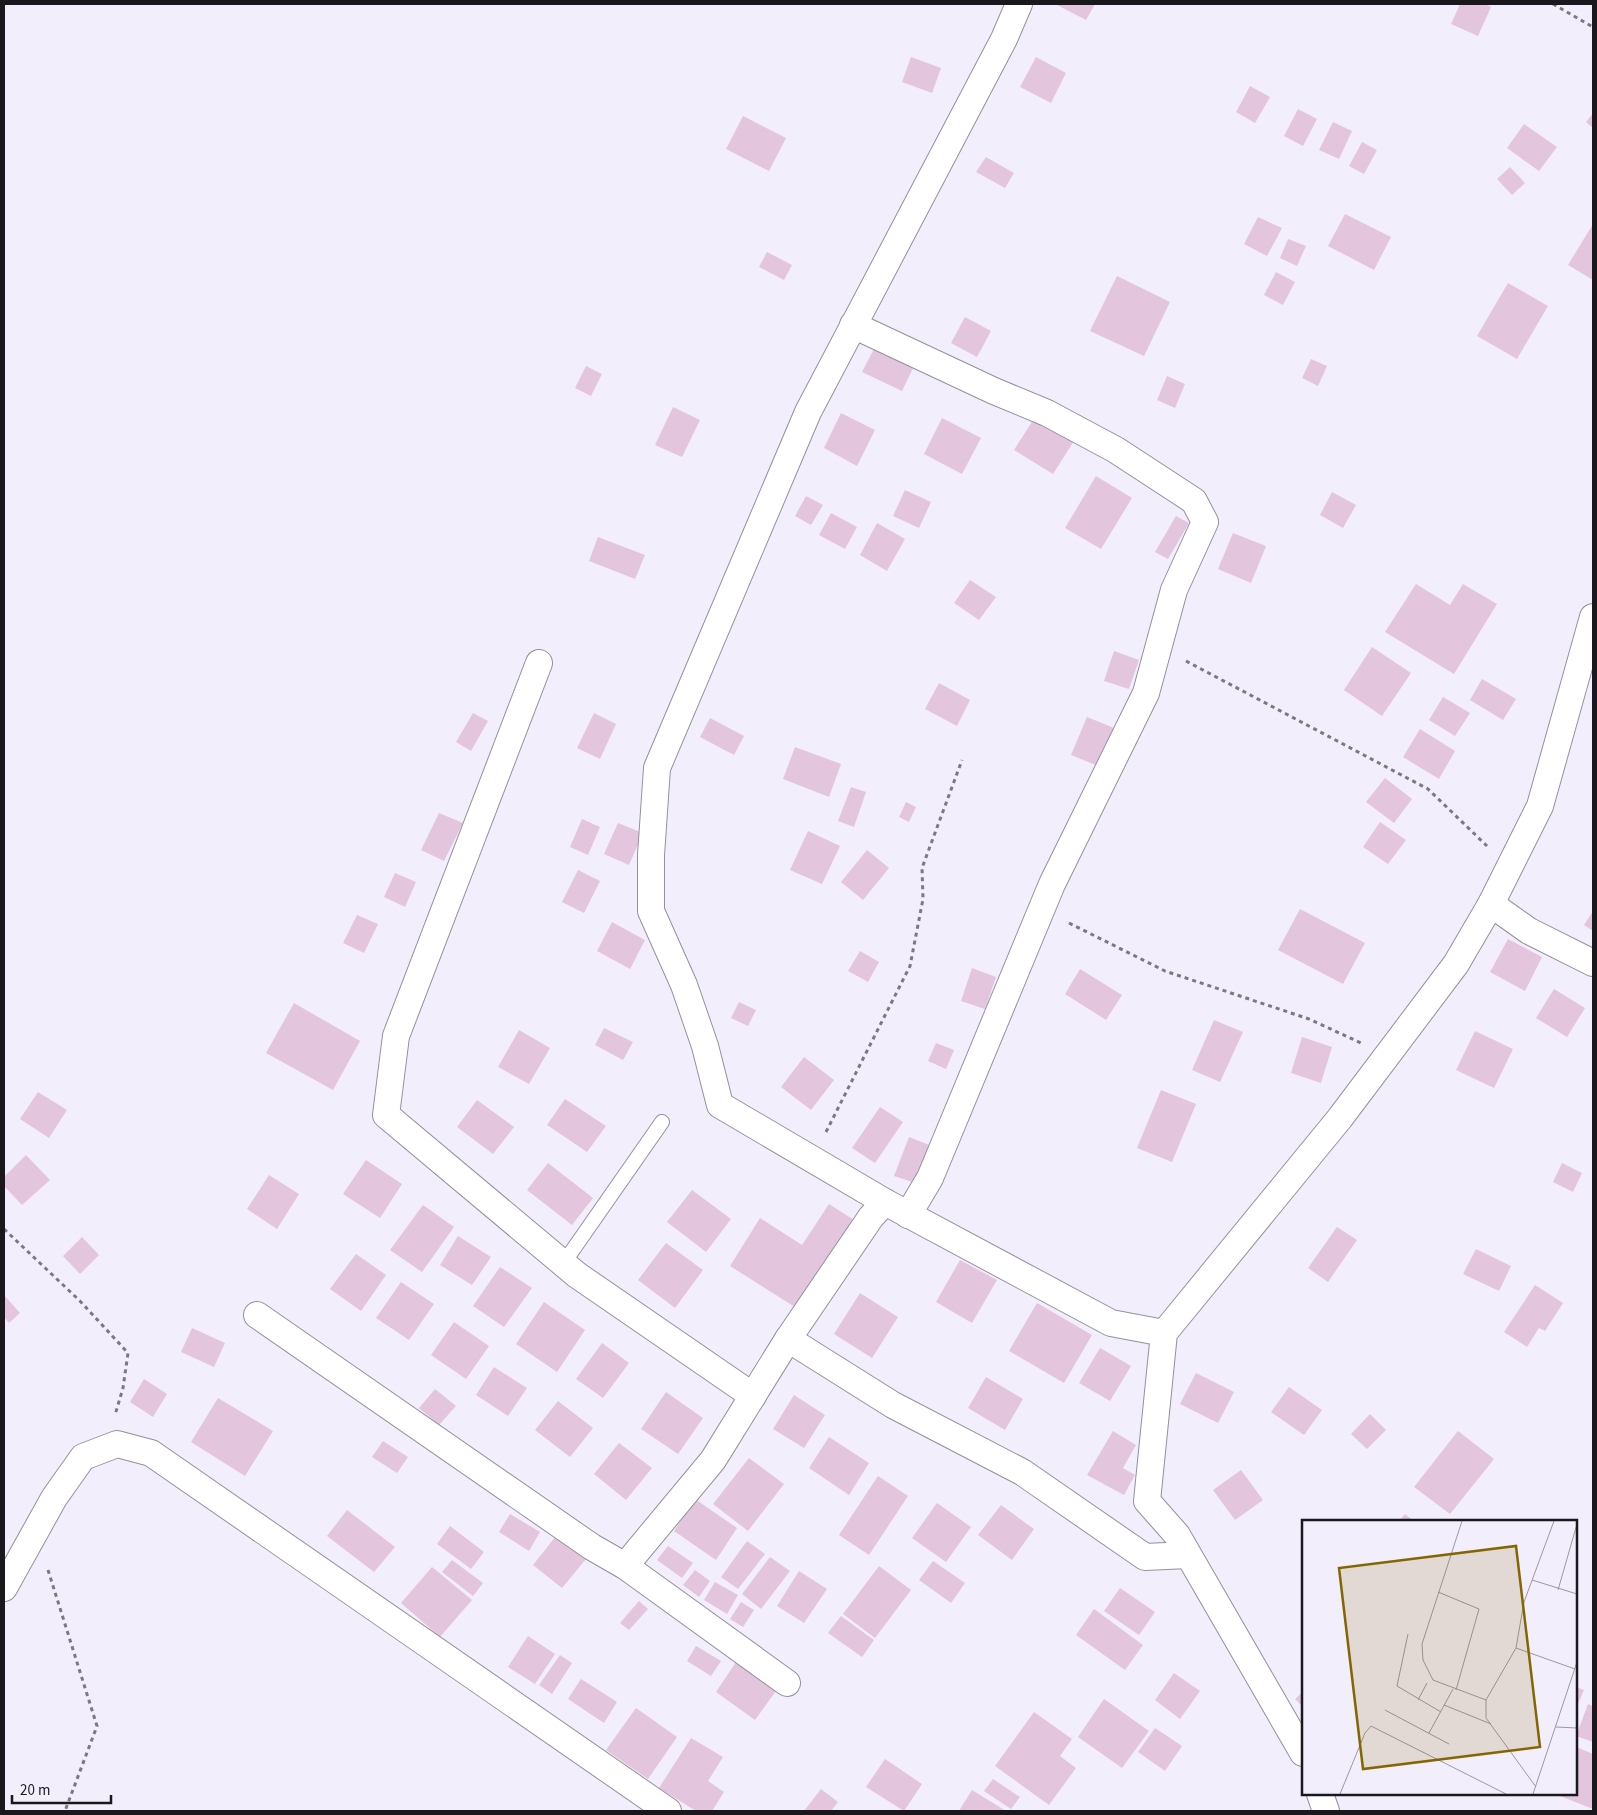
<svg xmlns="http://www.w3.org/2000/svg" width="1597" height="1815" viewBox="0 0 1597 1815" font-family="'Source Sans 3',sans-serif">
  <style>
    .building { fill: #e4c5de }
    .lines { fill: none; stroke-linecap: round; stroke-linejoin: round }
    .lane-casing { stroke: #94909c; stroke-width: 16 }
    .street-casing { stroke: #94909c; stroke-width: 28 }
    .path { stroke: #7c7881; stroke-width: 3; stroke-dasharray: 4 4; stroke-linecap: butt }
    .lane { stroke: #fff; stroke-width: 14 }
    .street { stroke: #fff; stroke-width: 26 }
    .inset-road { fill: none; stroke: #9c98a2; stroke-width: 1 }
    .view { fill: #846600; fill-opacity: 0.15; stroke: #846600; stroke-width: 2.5 }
    .inset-edge { fill: none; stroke: #1a181d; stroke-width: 2.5 }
  </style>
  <rect width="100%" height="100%" fill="#f3eefb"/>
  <!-- building -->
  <g class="building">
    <path d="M 1055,4 L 1095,4 L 1086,20 Z"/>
    <path d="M 1460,4 L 1485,4 L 1491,7 L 1478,36 L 1451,24 Z"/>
    <path d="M 911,57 L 941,68 L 932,93 L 902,82 Z"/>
    <path d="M 1036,57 L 1066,73 L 1051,103 L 1020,87 Z"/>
    <path d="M 1250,86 L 1270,97 L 1255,123 L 1236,112 Z"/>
    <path d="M 1298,109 L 1317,119 L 1303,146 L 1284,136 Z"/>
    <path d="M 1593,113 L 1593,128 L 1586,122 Z"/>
    <path d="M 743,116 L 786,138 L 769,171 L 726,149 Z"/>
    <path d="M 1333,122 L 1352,131 L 1339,159 L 1319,150 Z"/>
    <path d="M 1524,124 L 1557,147 L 1539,171 L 1507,148 Z"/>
    <path d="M 1362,142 L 1377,150 L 1364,174 L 1349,166 Z"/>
    <path d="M 986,157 L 1014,173 L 1005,188 L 976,172 Z"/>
    <path d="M 1510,167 L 1525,183 L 1512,195 L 1497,179 Z"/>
    <path d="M 1345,214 L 1391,237 L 1374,270 L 1328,246 Z"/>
    <path d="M 1258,217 L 1282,228 L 1267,256 L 1244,244 Z"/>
    <path d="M 1593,224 L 1593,280 L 1568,265 Z"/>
    <path d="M 1288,239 L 1306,246 L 1297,266 L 1280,258 Z"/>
    <path d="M 767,252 L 792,265 L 784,280 L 759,267 Z"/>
    <path d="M 1276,272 L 1295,282 L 1283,305 L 1264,295 Z"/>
    <path d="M 1117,276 L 1170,302 L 1144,356 L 1090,331 Z"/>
    <path d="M 1508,283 L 1548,306 L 1517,359 L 1477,336 Z"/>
    <path d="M 965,317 L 991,331 L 977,357 L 951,343 Z"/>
    <path d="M 876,345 L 915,364 L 902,391 L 862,372 Z"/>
    <path d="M 1311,359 L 1327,366 L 1318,386 L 1302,378 Z"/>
    <path d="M 586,366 L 602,374 L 591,396 L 575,388 Z"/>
    <path d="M 1167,376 L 1185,384 L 1175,408 L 1157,400 Z"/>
    <path d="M 673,407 L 700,420 L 682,457 L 655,445 Z"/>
    <path d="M 841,413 L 875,430 L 857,466 L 824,448 Z"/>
    <path d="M 1035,417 L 1074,441 L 1053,474 L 1014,450 Z"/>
    <path d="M 942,418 L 981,438 L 962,474 L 924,454 Z"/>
    <path d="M 1096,476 L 1132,498 L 1101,549 L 1065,528 Z"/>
    <path d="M 905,490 L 931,502 L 919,528 L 893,516 Z"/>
    <path d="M 1332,492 L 1356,505 L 1343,528 L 1320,515 Z"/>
    <path d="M 806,496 L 823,505 L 811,525 L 795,516 Z"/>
    <path d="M 831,513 L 857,527 L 845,549 L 819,535 Z"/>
    <path d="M 1176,516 L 1189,523 L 1168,559 L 1155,552 Z"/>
    <path d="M 877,523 L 905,539 L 887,571 L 860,555 Z"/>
    <path d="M 1233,533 L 1266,546 L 1251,583 L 1218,569 Z"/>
    <path d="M 598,537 L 645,555 L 635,579 L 589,561 Z"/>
    <path d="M 970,580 L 996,597 L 979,620 L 954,603 Z"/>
    <path d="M 1416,584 L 1450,605 L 1463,584 L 1497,604 L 1454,674 L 1385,632 Z"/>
    <path d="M 1372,647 L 1411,673 L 1382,716 L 1344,690 Z"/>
    <path d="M 1114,651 L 1139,660 L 1129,689 L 1104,681 Z"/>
    <path d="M 1482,679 L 1516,699 L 1503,720 L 1470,700 Z"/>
    <path d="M 939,683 L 970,700 L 957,726 L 925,709 Z"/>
    <path d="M 1443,697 L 1470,713 L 1455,736 L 1429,720 Z"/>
    <path d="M 473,713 L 488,721 L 471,751 L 456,742 Z"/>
    <path d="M 594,713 L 616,724 L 600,759 L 577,748 Z"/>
    <path d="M 1087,717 L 1119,730 L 1103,768 L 1071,755 Z"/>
    <path d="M 710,718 L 744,736 L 734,755 L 700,737 Z"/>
    <path d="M 1420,729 L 1455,751 L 1439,779 L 1403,757 Z"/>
    <path d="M 795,747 L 841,764 L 829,797 L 783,779 Z"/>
    <path d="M 1385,778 L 1412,799 L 1394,823 L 1366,802 Z"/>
    <path d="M 851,787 L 866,792 L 854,827 L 838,821 Z"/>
    <path d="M 906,802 L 916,807 L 909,822 L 899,817 Z"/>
    <path d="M 439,813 L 463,823 L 444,861 L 421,850 Z"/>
    <path d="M 582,819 L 600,827 L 588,855 L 570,847 Z"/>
    <path d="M 1380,822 L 1406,840 L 1388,864 L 1363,847 Z"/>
    <path d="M 618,823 L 643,833 L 629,865 L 604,854 Z"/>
    <path d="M 808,831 L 840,846 L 822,884 L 790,870 Z"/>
    <path d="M 867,850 L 889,868 L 863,900 L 841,882 Z"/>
    <path d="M 578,870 L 600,881 L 584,913 L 562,902 Z"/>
    <path d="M 395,873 L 416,882 L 405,907 L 384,897 Z"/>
    <path d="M 1300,909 L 1365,943 L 1343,984 L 1278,950 Z"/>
    <path d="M 1593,911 L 1593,931 L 1584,925 Z"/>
    <path d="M 357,915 L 378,924 L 364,953 L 343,943 Z"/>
    <path d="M 612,922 L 645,940 L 630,969 L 597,951 Z"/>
    <path d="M 1508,939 L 1542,957 L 1525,991 L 1490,972 Z"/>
    <path d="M 860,951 L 879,962 L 868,982 L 848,971 Z"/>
    <path d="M 972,968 L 996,977 L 985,1009 L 961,1001 Z"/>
    <path d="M 1080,969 L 1122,995 L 1106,1020 L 1065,994 Z"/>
    <path d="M 1554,989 L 1585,1008 L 1567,1037 L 1536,1018 Z"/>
    <path d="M 739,1002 L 756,1010 L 748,1026 L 731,1018 Z"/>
    <path d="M 294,1003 L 360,1041 L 333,1090 L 266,1053 Z"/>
    <path d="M 1214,1020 L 1243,1032 L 1220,1082 L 1192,1070 Z"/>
    <path d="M 604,1028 L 633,1042 L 623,1060 L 595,1045 Z"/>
    <path d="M 519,1030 L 550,1048 L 529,1084 L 498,1067 Z"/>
    <path d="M 1475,1031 L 1513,1049 L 1494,1088 L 1456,1070 Z"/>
    <path d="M 1302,1037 L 1332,1047 L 1321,1083 L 1291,1073 Z"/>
    <path d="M 936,1043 L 954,1050 L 946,1069 L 928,1061 Z"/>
    <path d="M 804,1057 L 834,1080 L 811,1110 L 781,1087 Z"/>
    <path d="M 1161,1090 L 1196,1104 L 1172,1162 L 1137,1148 Z"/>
    <path d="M 38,1092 L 67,1110 L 49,1138 L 20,1119 Z"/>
    <path d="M 565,1099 L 606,1126 L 587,1152 L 547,1125 Z"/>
    <path d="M 477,1100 L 514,1127 L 493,1154 L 457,1127 Z"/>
    <path d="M 880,1107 L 903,1122 L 875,1163 L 852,1148 Z"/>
    <path d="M 909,1137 L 932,1146 L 918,1184 L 894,1176 Z"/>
    <path d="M 26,1155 L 50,1180 L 22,1205 L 4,1186 L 4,1177 Z"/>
    <path d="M 366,1160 L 402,1184 L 380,1218 L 343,1194 Z"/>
    <path d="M 548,1163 L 593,1198 L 572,1225 L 527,1190 Z"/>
    <path d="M 1562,1163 L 1582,1173 L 1573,1192 L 1553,1182 Z"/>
    <path d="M 269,1175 L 299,1194 L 277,1229 L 247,1209 Z"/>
    <path d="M 692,1190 L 731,1219 L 706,1252 L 667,1222 Z"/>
    <path d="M 829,1204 L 854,1220 L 798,1309 L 730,1266 L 760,1218 L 802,1245 Z"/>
    <path d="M 423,1205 L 454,1227 L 422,1272 L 390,1250 Z"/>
    <path d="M 1337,1227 L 1357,1240 L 1328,1282 L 1308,1268 Z"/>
    <path d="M 458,1236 L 491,1257 L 472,1285 L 440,1265 Z"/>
    <path d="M 82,1237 L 99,1255 L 80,1274 L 63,1256 Z"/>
    <path d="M 666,1243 L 703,1270 L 675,1308 L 638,1280 Z"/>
    <path d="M 1476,1249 L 1511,1266 L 1499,1291 L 1463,1274 Z"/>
    <path d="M 356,1254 L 386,1275 L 361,1311 L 330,1289 Z"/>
    <path d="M 960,1260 L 997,1280 L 972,1323 L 936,1302 Z"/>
    <path d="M 500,1267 L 532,1288 L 504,1327 L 473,1306 Z"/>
    <path d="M 401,1282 L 434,1304 L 409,1340 L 376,1318 Z"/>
    <path d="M 1535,1285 L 1563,1303 L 1545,1331 L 1539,1328 L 1527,1347 L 1504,1332 Z"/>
    <path d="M 860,1293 L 898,1317 L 872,1358 L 834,1334 Z"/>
    <path d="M 4,1295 L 20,1313 L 9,1323 L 4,1317 Z"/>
    <path d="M 544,1302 L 585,1330 L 557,1372 L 516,1344 Z"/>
    <path d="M 1037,1303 L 1092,1335 L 1064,1383 L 1009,1351 Z"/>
    <path d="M 454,1322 L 489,1346 L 466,1379 L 431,1355 Z"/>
    <path d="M 192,1328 L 225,1343 L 214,1367 L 181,1352 Z"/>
    <path d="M 602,1343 L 629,1363 L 603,1398 L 576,1379 Z"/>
    <path d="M 1100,1348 L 1131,1366 L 1110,1401 L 1079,1383 Z"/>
    <path d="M 494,1367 L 527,1388 L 508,1416 L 476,1395 Z"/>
    <path d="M 1196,1373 L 1234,1392 L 1218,1423 L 1180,1404 Z"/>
    <path d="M 986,1377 L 1023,1399 L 1005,1430 L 968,1408 Z"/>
    <path d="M 144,1379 L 167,1394 L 153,1417 L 130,1402 Z"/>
    <path d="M 1289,1387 L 1322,1410 L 1304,1435 L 1271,1412 Z"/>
    <path d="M 435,1389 L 456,1406 L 439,1425 L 419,1408 Z"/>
    <path d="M 666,1392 L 703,1418 L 678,1454 L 641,1429 Z"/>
    <path d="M 794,1395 L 825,1415 L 804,1448 L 773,1429 Z"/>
    <path d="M 218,1398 L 273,1431 L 245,1476 L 191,1442 Z"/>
    <path d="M 558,1401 L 593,1428 L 570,1457 L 535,1430 Z"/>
    <path d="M 1370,1414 L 1386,1430 L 1367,1449 L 1351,1434 Z"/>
    <path d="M 1113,1431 L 1136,1445 L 1123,1468 L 1135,1475 L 1124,1495 L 1087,1475 Z"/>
    <path d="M 1458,1431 L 1494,1459 L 1450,1514 L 1414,1487 Z"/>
    <path d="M 829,1437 L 869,1463 L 849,1495 L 809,1468 Z"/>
    <path d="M 383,1441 L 408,1457 L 397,1473 L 372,1457 Z"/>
    <path d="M 619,1443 L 652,1468 L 626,1500 L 594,1474 Z"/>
    <path d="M 749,1458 L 784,1484 L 748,1531 L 713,1504 Z"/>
    <path d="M 1241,1470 L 1263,1500 L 1235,1520 L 1213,1490 Z"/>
    <path d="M 878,1476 L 908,1496 L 869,1555 L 839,1535 Z"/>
    <path d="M 695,1499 L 737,1528 L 716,1560 L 674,1531 Z"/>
    <path d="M 937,1503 L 971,1527 L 946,1562 L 912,1538 Z"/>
    <path d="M 1001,1505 L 1034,1529 L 1012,1560 L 978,1535 Z"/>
    <path d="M 347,1510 L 395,1547 L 374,1572 L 327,1536 Z"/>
    <path d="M 510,1514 L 540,1532 L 529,1551 L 499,1532 Z"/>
    <path d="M 1405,1514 L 1414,1521 L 1399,1521 Z"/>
    <path d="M 450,1526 L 484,1552 L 471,1569 L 437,1544 Z"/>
    <path d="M 556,1536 L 586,1559 L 562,1588 L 533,1565 Z"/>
    <path d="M 747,1541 L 765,1554 L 738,1589 L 721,1577 Z"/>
    <path d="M 668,1546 L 693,1563 L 682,1578 L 657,1560 Z"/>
    <path d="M 770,1557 L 790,1571 L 761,1609 L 742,1594 Z"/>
    <path d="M 452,1560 L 483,1583 L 473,1596 L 442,1572 Z"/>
    <path d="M 933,1561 L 965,1583 L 951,1603 L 919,1580 Z"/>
    <path d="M 879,1566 L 911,1590 L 875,1638 L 843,1614 Z"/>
    <path d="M 432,1567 L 472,1600 L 440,1637 L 401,1603 Z"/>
    <path d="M 695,1570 L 710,1581 L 699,1597 L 683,1585 Z"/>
    <path d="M 799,1571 L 827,1589 L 804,1623 L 777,1606 Z"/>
    <path d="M 715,1582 L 738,1595 L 727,1614 L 704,1600 Z"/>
    <path d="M 1120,1588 L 1155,1612 L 1139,1635 L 1104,1611 Z"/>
    <path d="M 639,1601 L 648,1609 L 629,1630 L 620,1623 Z"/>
    <path d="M 741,1602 L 754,1610 L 743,1627 L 730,1619 Z"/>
    <path d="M 1094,1609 L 1143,1645 L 1125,1670 L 1076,1635 Z"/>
    <path d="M 841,1616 L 874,1640 L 862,1657 L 828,1633 Z"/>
    <path d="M 528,1636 L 555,1654 L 535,1684 L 508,1667 Z"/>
    <path d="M 696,1646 L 721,1661 L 711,1676 L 687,1661 Z"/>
    <path d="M 560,1655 L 572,1663 L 552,1694 L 539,1685 Z"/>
    <path d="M 736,1662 L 776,1691 L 755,1720 L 716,1692 Z"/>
    <path d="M 1174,1673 L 1200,1691 L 1180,1719 L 1155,1700 Z"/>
    <path d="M 581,1679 L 617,1702 L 604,1723 L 568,1699 Z"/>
    <path d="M 1576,1687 L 1584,1690 L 1576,1708 Z"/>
    <path d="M 1303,1692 L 1303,1707 L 1295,1699 Z"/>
    <path d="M 1104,1699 L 1149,1731 L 1122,1768 L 1078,1737 Z"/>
    <path d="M 1588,1704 L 1593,1706 L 1593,1742 L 1576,1736 Z"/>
    <path d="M 636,1708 L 677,1737 L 648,1779 L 606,1750 Z"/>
    <path d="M 1034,1712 L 1072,1739 L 1060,1756 L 1076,1768 L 1049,1805 L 995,1766 Z"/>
    <path d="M 1155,1728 L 1182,1746 L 1165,1771 L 1138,1752 Z"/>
    <path d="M 691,1738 L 723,1757 L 708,1781 L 724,1792 L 712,1811 L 696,1811 L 659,1788 Z"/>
    <path d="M 1576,1747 L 1593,1754 L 1593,1809 L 1555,1794 L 1576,1794 Z"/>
    <path d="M 885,1759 L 922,1784 L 904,1811 L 866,1787 Z"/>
    <path d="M 993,1779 L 1020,1797 L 1011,1809 L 984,1791 Z"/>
    <path d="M 821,1789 L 838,1802 L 831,1811 L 804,1811 Z"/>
    <path d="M 972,1790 L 1006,1811 L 959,1811 Z"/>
  </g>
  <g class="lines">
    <defs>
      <path id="lane" d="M 563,1264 L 662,1122"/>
      <g id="street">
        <path d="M 1019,4 L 1004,39 L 808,412 L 657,768 L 651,855 L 651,911 L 684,985 L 705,1046 L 720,1105 L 885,1202 L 1111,1323 L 1164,1333"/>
        <path d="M 853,325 L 994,391 L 1047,413 L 1116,450 L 1194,501 L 1205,522 L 1174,590 L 1146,693 L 1052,884 L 930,1178 L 908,1215"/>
        <path d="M 539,663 L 396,1036 L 386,1115 L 577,1275 L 753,1396"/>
        <path d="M 1491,904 L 1529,931 L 1593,963"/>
        <path d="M 257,1315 L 592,1547 L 625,1566 L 787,1683"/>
        <path d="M 788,1339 L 893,1405 L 1022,1472 L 1145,1557 L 1188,1555"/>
        <path d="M 625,1566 L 713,1460 L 788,1339 L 871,1217 L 885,1202"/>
        <path d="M 4,1588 L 54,1498 L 83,1457 L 117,1444 L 151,1453 L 668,1811"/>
        <path d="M 1303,1753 L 1177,1535 L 1147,1501 L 1164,1333 L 1340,1118 L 1456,964 L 1491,904 L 1540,806 L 1593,617"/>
        <path d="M 1320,1794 L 1326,1811"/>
      </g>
    </defs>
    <!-- lane casing -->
    <use href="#lane" class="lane-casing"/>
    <!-- street casing -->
    <use href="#street" class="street-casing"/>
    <!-- path -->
    <g class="path">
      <path d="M 1553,4 L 1593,27"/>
      <path d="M 1186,661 L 1428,789 L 1487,846"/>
      <path d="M 1069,923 L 1165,971 L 1309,1019 L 1361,1043"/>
      <path d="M 826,1132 L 910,966 L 923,899 L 922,868 L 962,760"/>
      <path d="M 4,1229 L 80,1301 L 128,1353 L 123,1388 L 115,1415"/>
      <path d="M 48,1570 L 97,1726 L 65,1811"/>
    </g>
    <!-- lane -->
    <use href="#lane" class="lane"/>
    <!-- street -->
    <use href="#street" class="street"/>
  </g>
  <!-- overview -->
  <g transform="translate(1302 1520)">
    <rect width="275" height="275" fill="#f3eefb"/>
    <path class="inset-road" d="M 160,1 L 120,124 L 121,140 L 131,160 L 184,180M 230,60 L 275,74M 256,70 L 275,4M 136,72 L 177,89 L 154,170M 106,114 L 95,166 L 139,192M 214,128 L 273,149M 116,180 L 125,163M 142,185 L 189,204M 83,190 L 147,224M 254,207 L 275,208M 127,213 L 151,169M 234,267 L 184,198 L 184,180 L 214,128 L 222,82 L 252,1M 38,274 L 63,213 L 69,206 L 204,274M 231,274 L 275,142"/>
    <path class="view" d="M 214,26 L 238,227 L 61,249 L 37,48 Z"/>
    <rect width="275" height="275" class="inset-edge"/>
  </g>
  <!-- border -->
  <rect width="1597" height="1815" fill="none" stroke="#1a181d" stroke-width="10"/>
  <!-- scale -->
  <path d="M12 1795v8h99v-8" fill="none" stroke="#1a181d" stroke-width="2.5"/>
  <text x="20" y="1795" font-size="15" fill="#1a181d" stroke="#f3eefb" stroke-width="4" paint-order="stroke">20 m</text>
</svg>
